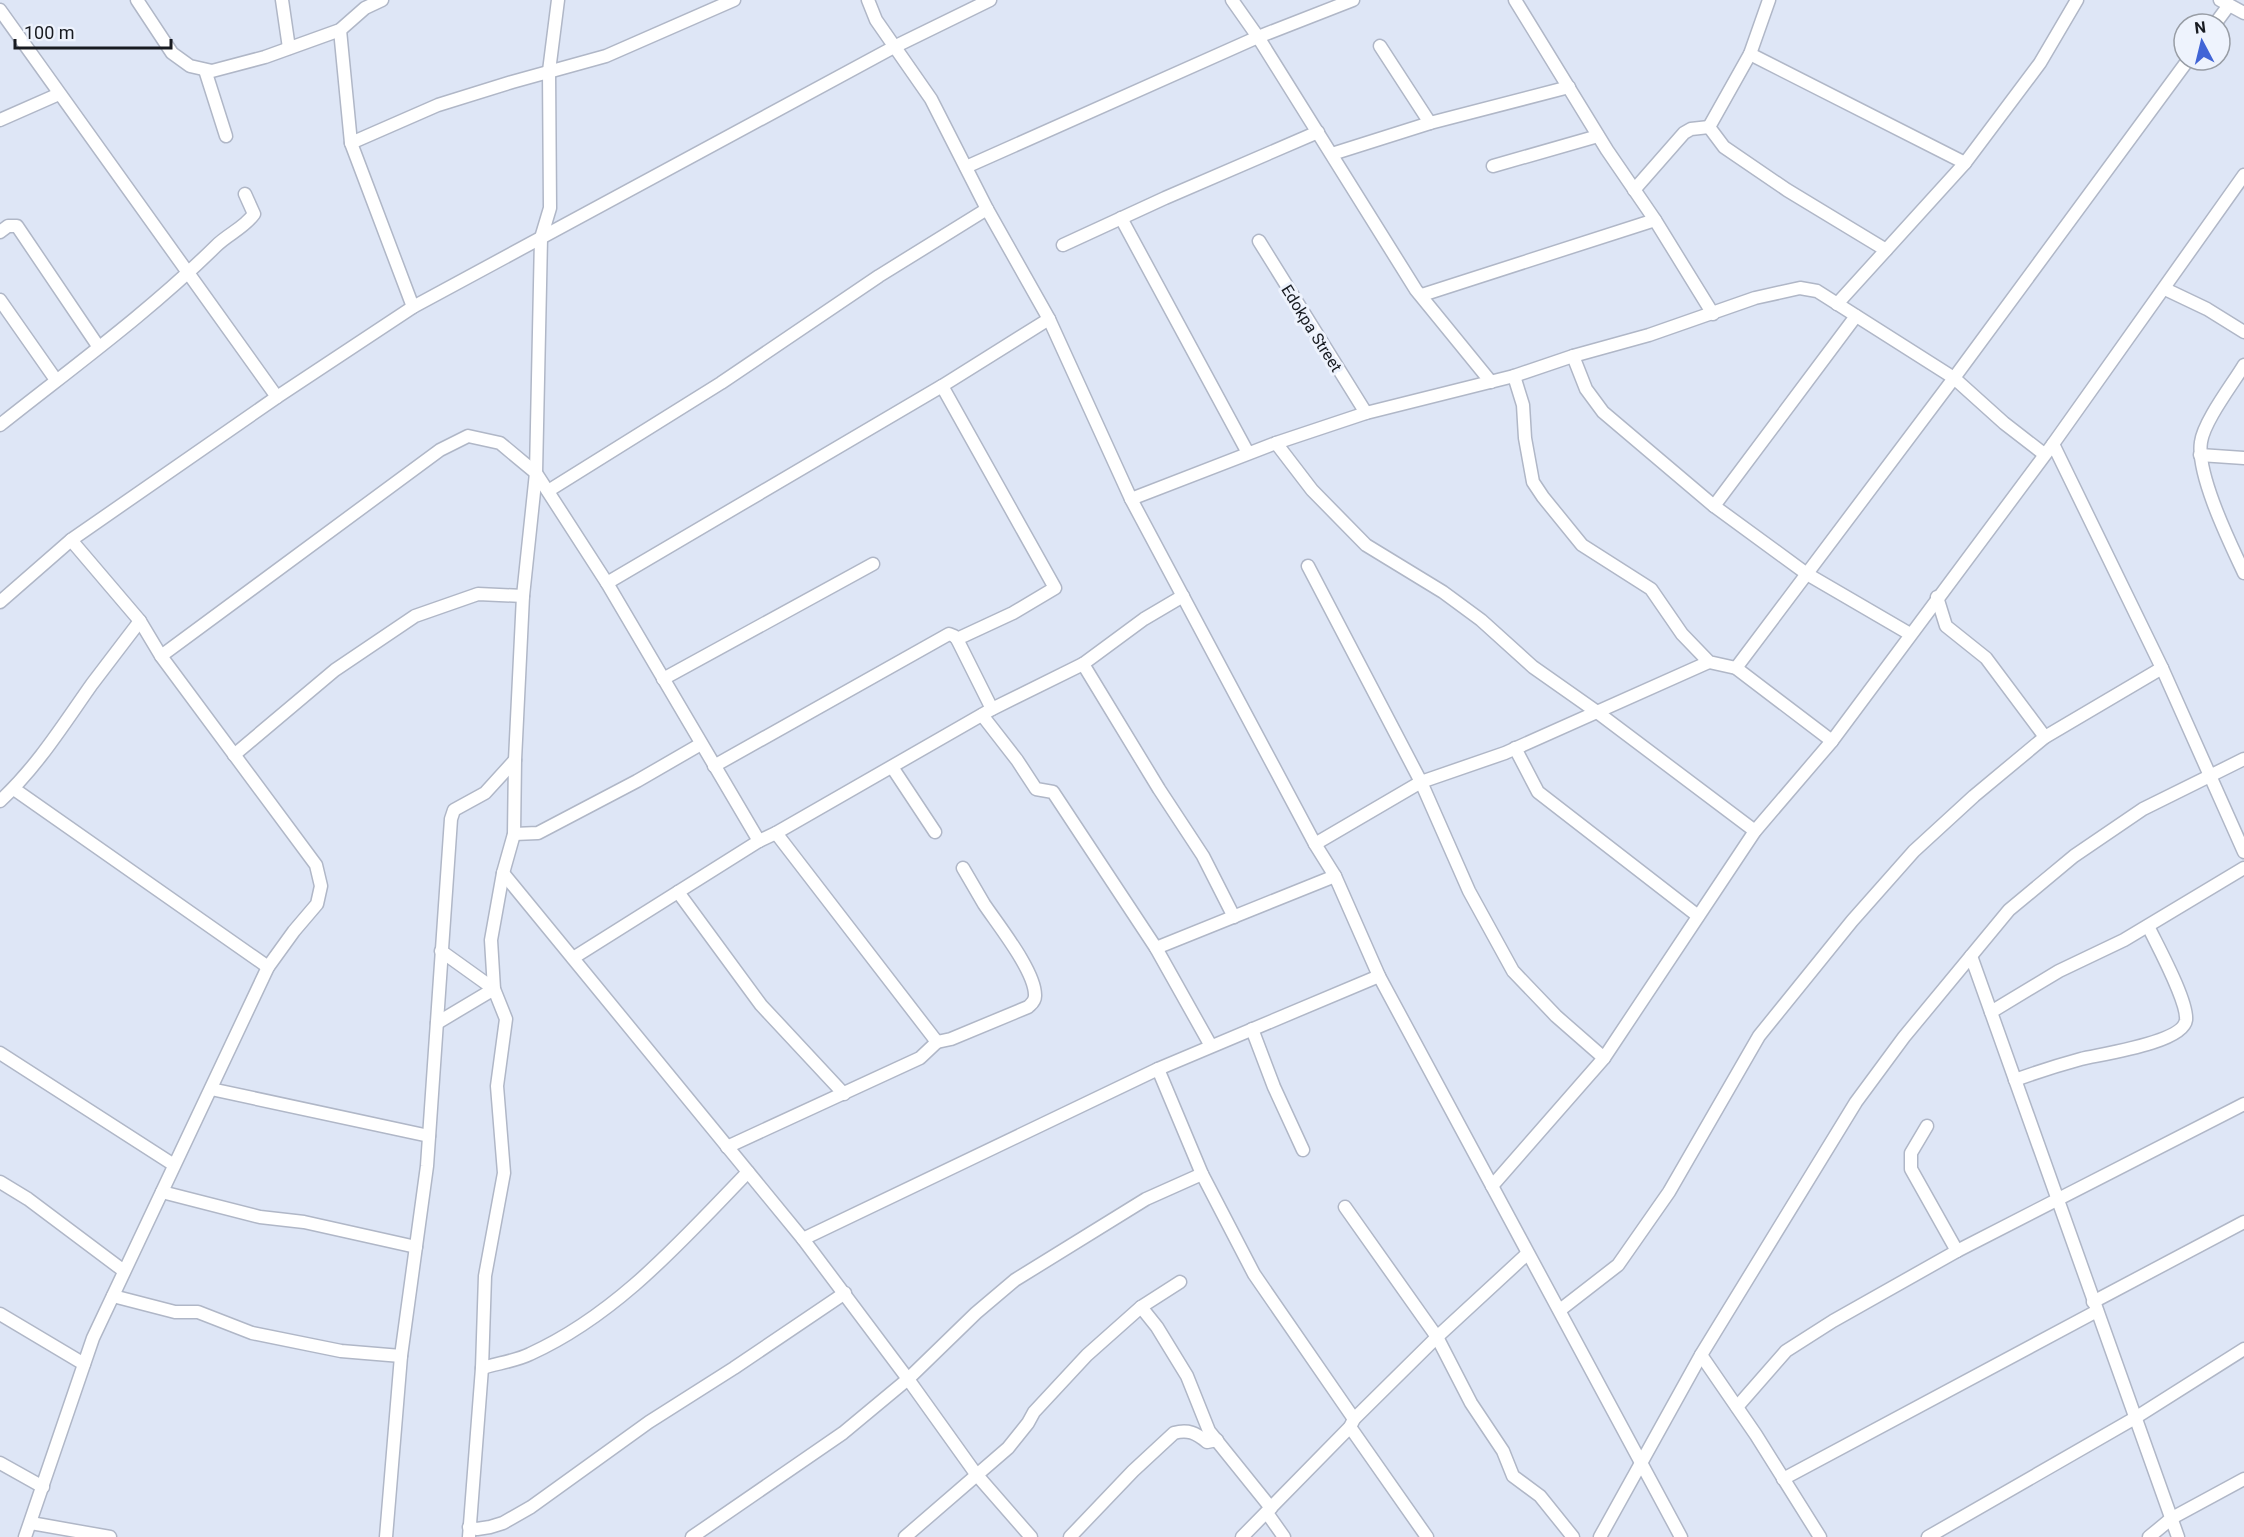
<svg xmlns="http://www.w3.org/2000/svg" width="2244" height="1537" viewBox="0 0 2244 1537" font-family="Roboto,sans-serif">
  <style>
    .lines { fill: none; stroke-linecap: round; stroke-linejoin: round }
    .minor-casing { stroke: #b0b7c7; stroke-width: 15 }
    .minor { stroke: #fff; stroke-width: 12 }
    .labels { text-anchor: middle; stroke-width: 6; stroke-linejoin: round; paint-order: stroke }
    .street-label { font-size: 16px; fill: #181b21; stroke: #eef3fd }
  </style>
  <rect width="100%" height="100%" fill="#dee6f6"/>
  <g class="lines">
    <defs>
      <g id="minor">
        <path d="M 137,0 L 172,53 L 190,66 L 212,71 L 265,57 L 340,30 L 365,8 L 382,0"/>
        <path d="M 282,0 L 289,48"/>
        <path d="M 868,0 L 876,20 L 931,99 L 987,209 L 1049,319 L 1131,499 L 1315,844 L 1335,876 L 1379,976 L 1681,1537"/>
        <path d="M 1232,0 L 1258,37 L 1416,290 L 1491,382"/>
        <path d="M 1515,0 L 1607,150 L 1655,220 L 1713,314"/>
        <path d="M 2220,0 L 2244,13"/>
        <path d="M 0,10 L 277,397"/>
        <path d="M 2215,24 L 2229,5"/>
        <path d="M 340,30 L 351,143"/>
        <path d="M 1380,46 L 1430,123"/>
        <path d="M 1750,54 L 1965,163"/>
        <path d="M 205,70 L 226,136"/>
        <path d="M 0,120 L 59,94"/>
        <path d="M 1709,127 L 1724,147 L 1787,190 L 1886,250"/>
        <path d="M 1709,127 L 1750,54 L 1769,0"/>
        <path d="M 1332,154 L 1430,123 L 1569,87"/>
        <path d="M 1493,166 L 1598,136"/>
        <path d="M 966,167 L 1258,37 L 1353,0"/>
        <path d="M 1634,190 L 1684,133 L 1691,129 L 1709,127"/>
        <path d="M 1121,218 L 1248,453"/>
        <path d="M 0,232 L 8,226 L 17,226 L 98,346"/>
        <path d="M 1259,241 L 1366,413"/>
        <path d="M 1063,245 L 1165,198 L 1318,132"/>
        <path d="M 2165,289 L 2207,309 L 2244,332"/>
        <path d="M 1422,295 L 1655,220"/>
        <path d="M 0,300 L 56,380"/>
        <path d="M 1837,304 L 1965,163 L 2040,63 L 2077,0"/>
        <path d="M 413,307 L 351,143 L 438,105 L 512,82 L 606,56 L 734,0"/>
        <path d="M 1573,356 L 1586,389 L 1603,412 L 1714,506 L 1807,574 L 1910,634"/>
        <path d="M 2244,365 C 2232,385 2204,421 2201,442 C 2196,474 2230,543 2244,573"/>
        <path d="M 1514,376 L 1523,405 L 1525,438 L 1533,482 L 1543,497 L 1582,545 L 1651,589 L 1682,634 L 1709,662 L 1736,668 L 1832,741"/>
        <path d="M 942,386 L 1055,588 L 1013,613 L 957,639"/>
        <path d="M 0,425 C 73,367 149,312 216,246 C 228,234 244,228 254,214 L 245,194"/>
        <path d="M 1276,443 L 1312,490 L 1366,545 L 1443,592 L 1481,620 L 1533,667 L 1597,712 L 1755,831"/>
        <path d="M 2053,444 L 2162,668 L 2244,852"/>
        <path d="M 2200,455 L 2244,458"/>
        <path d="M 548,491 L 721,383 L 879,276 L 987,209"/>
        <path d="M 1131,499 L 1276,443 L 1366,413 L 1514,376 L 1573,356 L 1649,335 L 1755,298 L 1800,288 L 1817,291 L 1954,378 L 2004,423 L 2044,454"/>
        <path d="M 1714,506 L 1856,316"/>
        <path d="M 1308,566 L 1421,782 L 1469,891 L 1513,971 L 1556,1016 L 1604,1058"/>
        <path d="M 607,583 L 942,386 L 1049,319"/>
        <path d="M 1937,597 L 1946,626 L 1986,658 L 2045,737"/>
        <path d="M 0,602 L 71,540 L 277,397 L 413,307 L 894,47 L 990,0"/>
        <path d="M 161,656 L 440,450 L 468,436 L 500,443 L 536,473 L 607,583 L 759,841"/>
        <path d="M 1083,664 L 1159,789 L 1203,856 L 1234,917"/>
        <path d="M 1736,668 L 1954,378 L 2188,60"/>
        <path d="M 663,679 L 873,564"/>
        <path d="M 982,715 L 1017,760 L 1036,789 L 1053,792 L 1156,948 L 1211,1046"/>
        <path d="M 1515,748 L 1538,792 L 1698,916"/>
        <path d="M 234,755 L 335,670 L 415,616 L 478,594 L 523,596"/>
        <path d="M 714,766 L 949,634 L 954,636 L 957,639 L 992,709"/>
        <path d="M 892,767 L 935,832"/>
        <path d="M 14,789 L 268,967"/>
        <path d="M 0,801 C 37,767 63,725 92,684 C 108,663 124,642 140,621"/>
        <path d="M 514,834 L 538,833 L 637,781 L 701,744"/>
        <path d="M 1315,844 L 1421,782 L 1505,753 L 1709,662"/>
        <path d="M 503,873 L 803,1239 L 908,1379 L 976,1474 L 1031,1537"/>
        <path d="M 678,892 L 761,1005 L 844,1094"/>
        <path d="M 1156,948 L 1335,876"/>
        <path d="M 1971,956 L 2178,1537"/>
        <path d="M 573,958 L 759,841 L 776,833 L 992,709 L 1083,664 L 1144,619 L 1183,596"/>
        <path d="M 1991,1012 L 2059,971 L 2124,940 L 2244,868"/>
        <path d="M 437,1023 L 494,989 L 441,951"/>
        <path d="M 1252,1029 L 1274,1087 L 1303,1150"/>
        <path d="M 937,1042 L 951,1039 L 1028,1007 C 1031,1004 1035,1002 1035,996 C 1036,972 998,925 984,904 C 977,892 970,880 963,868"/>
        <path d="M 0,1053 L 174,1165"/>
        <path d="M 1158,1069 L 1202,1174 L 1254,1274 L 1354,1419"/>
        <path d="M 2015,1080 C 2037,1072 2059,1065 2081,1059 C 2101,1054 2183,1043 2186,1020 C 2188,1001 2157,945 2148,926"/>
        <path d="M 211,1089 L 429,1136"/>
        <path d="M 1927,1126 L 1911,1153 L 1911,1169 L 1957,1251"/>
        <path d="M 727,1147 L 920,1058 L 937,1042 L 776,833"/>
        <path d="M 0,1182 L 28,1199 L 124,1271"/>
        <path d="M 1492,1186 L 1604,1058 L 1755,831 L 1832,741 L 2053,444 L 2244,175"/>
        <path d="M 162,1192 L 260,1217 L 304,1222 L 416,1247"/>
        <path d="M 1345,1207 L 1437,1337 L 1471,1403 L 1503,1451 L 1513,1476 L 1540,1496 L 1573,1537"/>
        <path d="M 803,1239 L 1158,1069 L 1379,976"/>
        <path d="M 113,1296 L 175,1312 L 198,1312 L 252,1333 L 341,1351 L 401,1356"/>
        <path d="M 2093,1302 L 2244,1222"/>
        <path d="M 1141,1307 L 1157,1327 L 1187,1376 L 1209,1431 L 1271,1508"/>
        <path d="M 1560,1310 L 1618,1265 L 1669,1192 L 1759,1036 L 1852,921 L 1914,851 L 1974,796 L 2045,737 L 2162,668"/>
        <path d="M 0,1314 L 84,1364"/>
        <path d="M 1701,1355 L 1756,1435 L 1820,1537"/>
        <path d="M 482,1368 C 498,1363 516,1361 530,1354 C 618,1314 682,1240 748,1172"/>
        <path d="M 1737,1407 L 1786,1351 L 1833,1321 L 1957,1251 L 2244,1104"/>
        <path d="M 1350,1427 L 1427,1537"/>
        <path d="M 0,1463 L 43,1487"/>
        <path d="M 1783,1479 L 2097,1311"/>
        <path d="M 1267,1513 L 1284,1537"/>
        <path d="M 31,1523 L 110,1537"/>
        <path d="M 469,1527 L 477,1529 L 490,1527 L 503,1523 L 531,1507 L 649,1422 L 734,1368 L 845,1293"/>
        <path d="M 25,1537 L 93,1338 L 268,967 L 294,931 L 317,904 L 321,886 L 316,865 L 161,656 L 140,621 L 71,540"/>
        <path d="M 386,1537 L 401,1356 L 427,1166 L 451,819 L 454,810 L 485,793 L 515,760"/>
        <path d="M 469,1537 L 482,1368 L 485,1276 L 504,1173 L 497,1086 L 506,1019 L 494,989 L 491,940 L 503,873 L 514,834 L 515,760 L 523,596 L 536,473 L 541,238 L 550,208 L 549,71 L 558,0"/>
        <path d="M 692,1537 L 843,1433 L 908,1379 L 976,1313 L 1015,1280 L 1146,1199 L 1202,1174"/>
        <path d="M 905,1537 L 1008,1448 L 1028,1423 L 1034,1412 L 1087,1355 L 1141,1307 L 1180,1282"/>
        <path d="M 1070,1537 L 1133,1471 L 1174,1433 C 1188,1429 1196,1433 1207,1442 L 1217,1440"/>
        <path d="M 1242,1537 L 1350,1427 L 1354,1419 L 1437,1337 L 1527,1254"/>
        <path d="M 1600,1537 L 1701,1355 L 1856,1102 L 1904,1037 L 1947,985 L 2009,910 L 2074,856 L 2143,809 L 2244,759"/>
        <path d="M 1928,1537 L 2135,1418 L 2244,1349"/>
        <path d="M 2149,1537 L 2172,1518 L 2244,1479"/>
      </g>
    </defs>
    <!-- minor casing -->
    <use href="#minor" class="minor-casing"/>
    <!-- minor -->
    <use href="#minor" class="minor"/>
  </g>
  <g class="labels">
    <!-- street labels -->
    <g class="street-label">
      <text transform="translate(1312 328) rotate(58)" y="6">Edokpa Street</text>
    </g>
  </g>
  <!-- north arrow -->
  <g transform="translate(2202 42) rotate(353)"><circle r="28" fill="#eef3fd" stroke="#989da5" stroke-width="1.5"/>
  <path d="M0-4.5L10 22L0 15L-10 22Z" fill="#4064d6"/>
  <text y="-9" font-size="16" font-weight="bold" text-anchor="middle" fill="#181b21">N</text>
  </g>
  <!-- scale -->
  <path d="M15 39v9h156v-9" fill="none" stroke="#181b21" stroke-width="3"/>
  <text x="24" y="39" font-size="18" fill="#181b21" stroke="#eef3fd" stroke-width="4.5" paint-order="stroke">100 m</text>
</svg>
